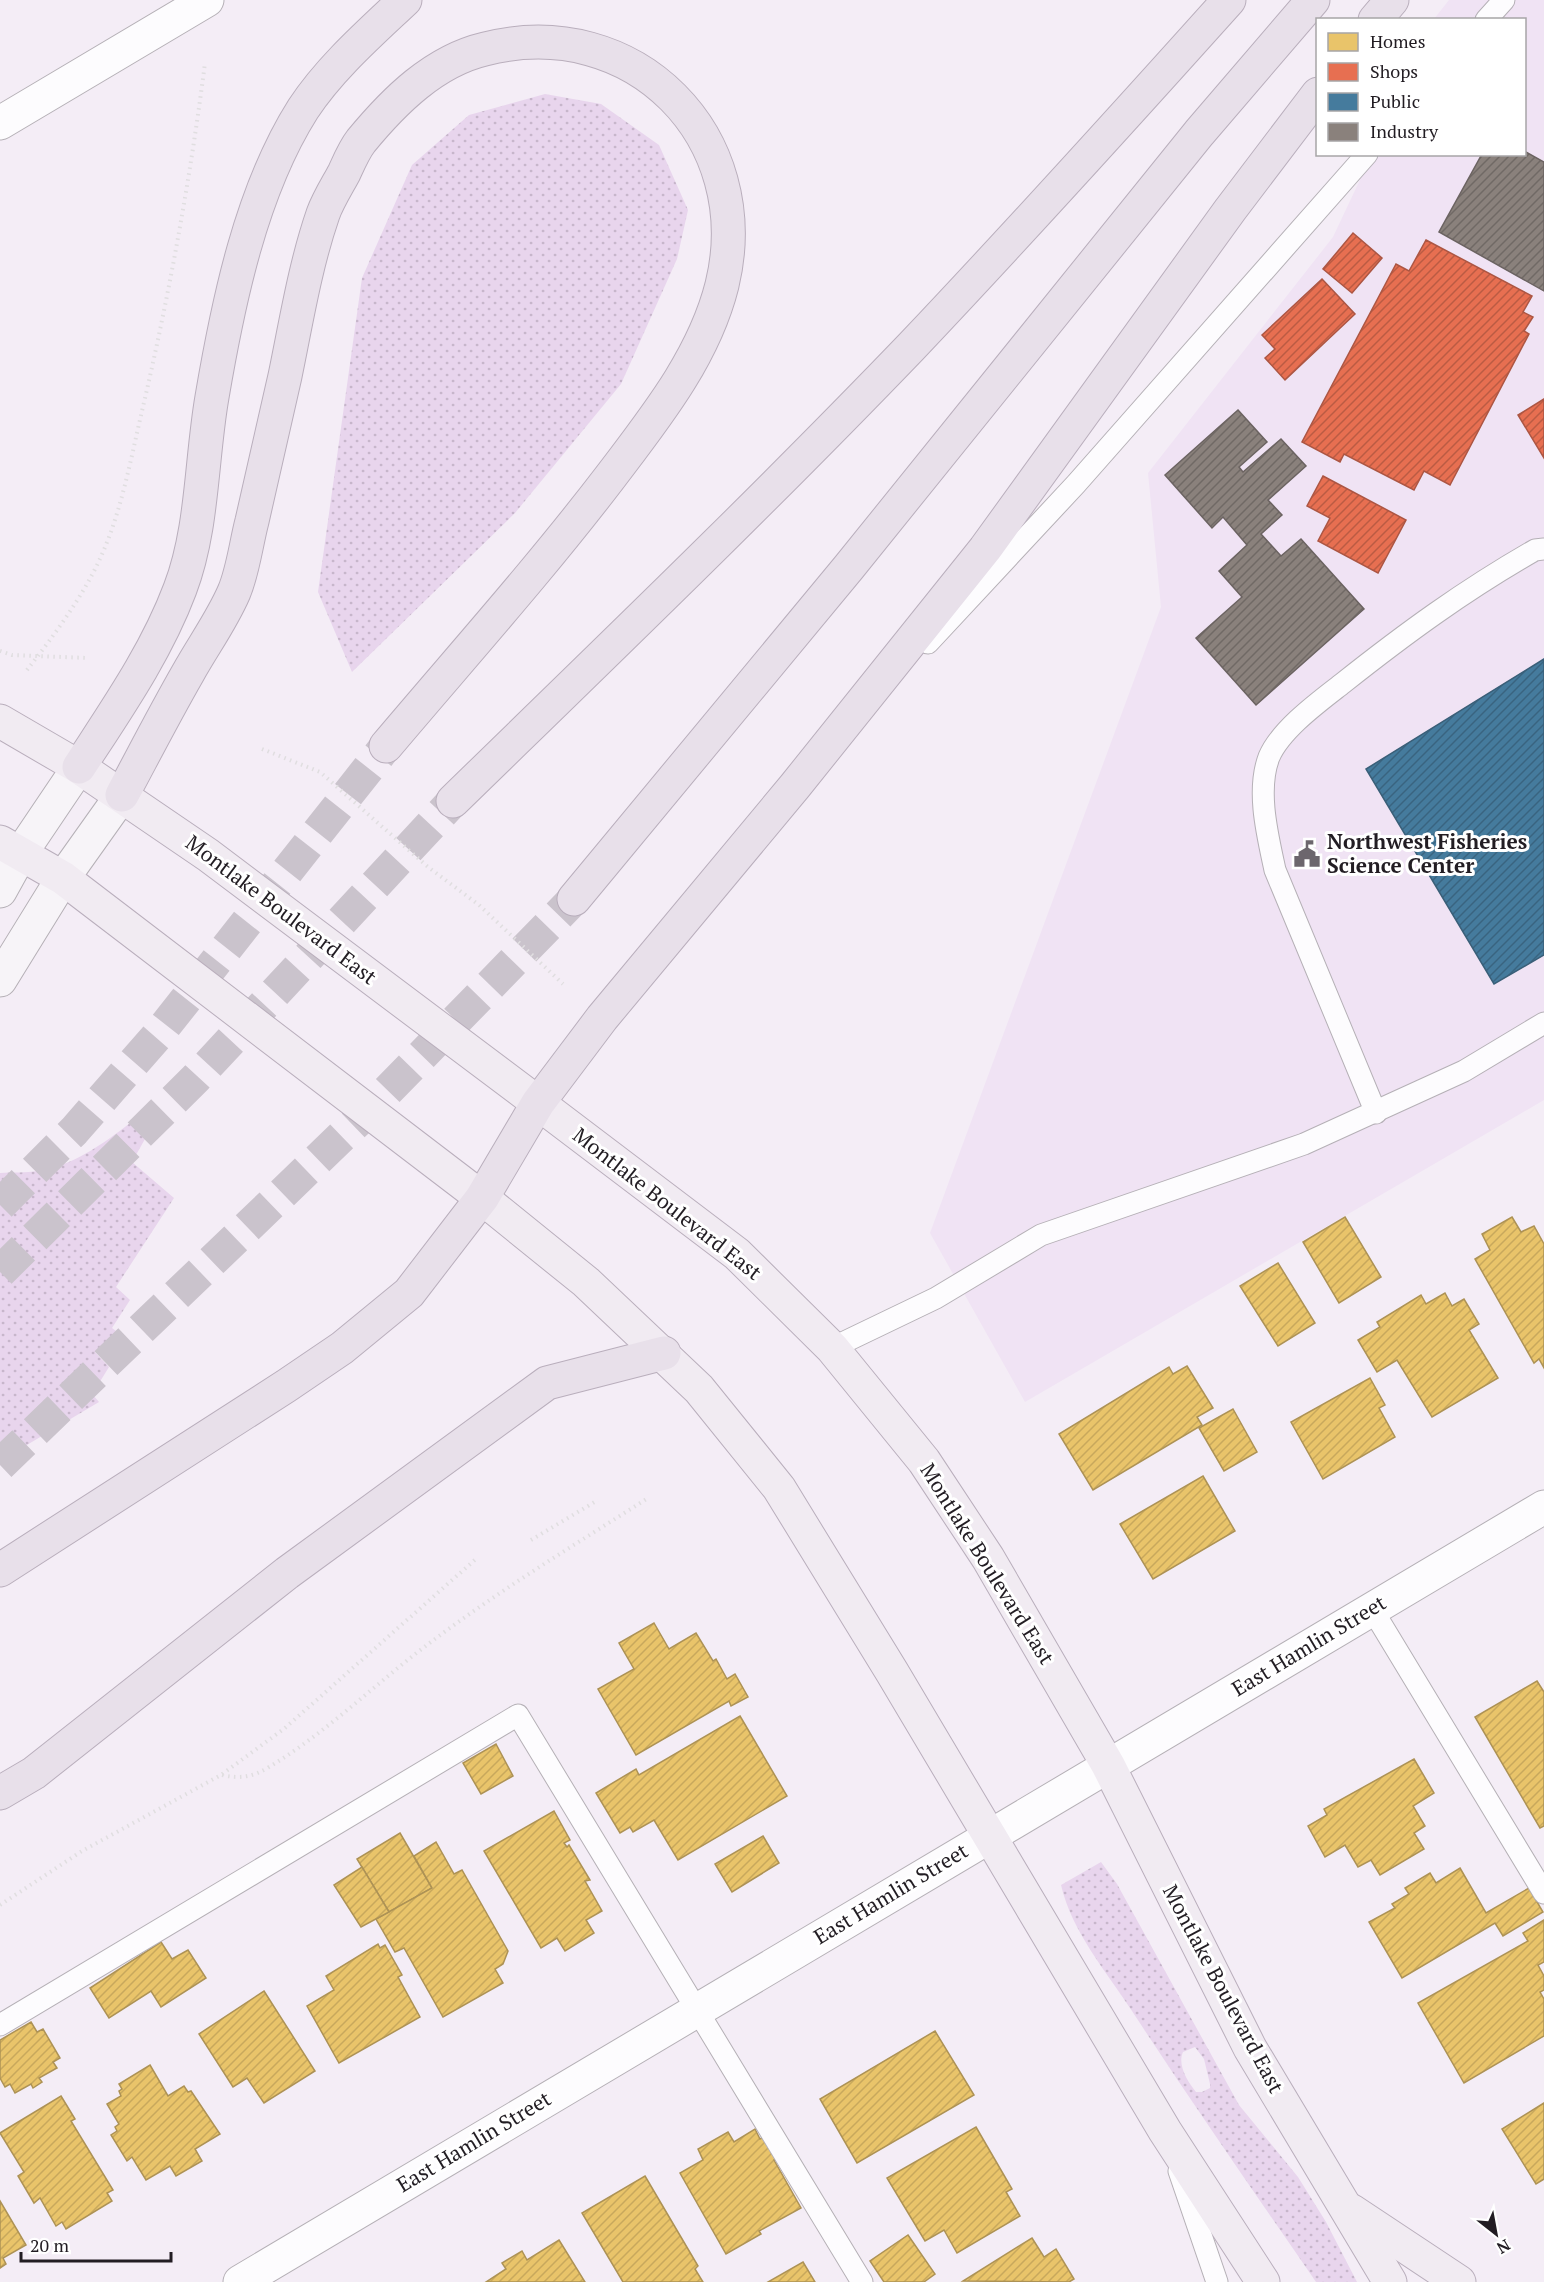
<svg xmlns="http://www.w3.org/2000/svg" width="1544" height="2282" viewBox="0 0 1544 2282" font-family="'PT Serif',serif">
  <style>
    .built { fill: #f0e3f4 }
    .grass { fill: url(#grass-dots); fill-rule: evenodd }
    .homes { fill: url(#homes-hatch); stroke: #ad9255; stroke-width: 1.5 }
    .shops { fill: url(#shops-hatch); stroke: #ac5643; stroke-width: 1.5 }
    .public { fill: url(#public-hatch); stroke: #3a5f78; stroke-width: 1.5 }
    .industry { fill: url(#industry-hatch); stroke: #6b6361; stroke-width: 1.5 }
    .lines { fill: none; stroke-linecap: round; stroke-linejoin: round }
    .motorway-tunnel { stroke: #cac3cc; stroke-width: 33; stroke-dasharray: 33 16; stroke-linecap: butt }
    .service-casing { stroke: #b5b0b6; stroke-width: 23 }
    .minor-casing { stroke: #b5b0b6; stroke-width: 35 }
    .tertiary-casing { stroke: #b5b0b6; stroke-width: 35 }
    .secondary-casing { stroke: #b5b0b6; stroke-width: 35 }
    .primary-casing { stroke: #b9aebc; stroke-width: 35 }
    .motorway-casing { stroke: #b9aebc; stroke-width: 35 }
    .path { stroke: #e0dee0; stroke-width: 4; stroke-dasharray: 1.5 4.5; stroke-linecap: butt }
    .service { stroke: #fdfcfe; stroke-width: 21 }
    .minor { stroke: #fdfcfe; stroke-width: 33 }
    .tertiary { stroke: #fdfcfe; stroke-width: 33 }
    .secondary { stroke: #f7f4f8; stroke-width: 33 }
    .primary { stroke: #f1ebf2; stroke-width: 33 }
    .motorway { stroke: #e8e0ea; stroke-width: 33 }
    .labels { text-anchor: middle; stroke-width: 6; stroke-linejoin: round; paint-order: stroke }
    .poi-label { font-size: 21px; font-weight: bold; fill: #221d23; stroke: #fff; text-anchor: start }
    .street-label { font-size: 21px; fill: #221d23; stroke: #fff }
  </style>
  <defs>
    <pattern id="grass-dots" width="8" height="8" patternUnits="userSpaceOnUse" patternTransform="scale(1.5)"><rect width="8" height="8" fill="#e8d5ed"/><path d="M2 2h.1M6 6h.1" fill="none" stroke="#c7b6cb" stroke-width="1.8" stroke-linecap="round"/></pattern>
    <pattern id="homes-hatch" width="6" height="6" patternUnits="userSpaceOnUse" patternTransform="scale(1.5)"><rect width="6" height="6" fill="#e9c46a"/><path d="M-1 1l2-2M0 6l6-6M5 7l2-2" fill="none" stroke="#c8a85c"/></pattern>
    <pattern id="shops-hatch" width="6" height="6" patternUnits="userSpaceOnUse" patternTransform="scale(1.5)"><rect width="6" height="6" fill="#e76f51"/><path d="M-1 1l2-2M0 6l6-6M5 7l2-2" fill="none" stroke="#bb5b43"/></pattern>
    <pattern id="public-hatch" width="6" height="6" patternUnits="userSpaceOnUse" patternTransform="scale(1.5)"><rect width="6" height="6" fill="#457b9d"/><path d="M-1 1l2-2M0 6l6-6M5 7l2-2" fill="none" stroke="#396480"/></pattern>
    <pattern id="industry-hatch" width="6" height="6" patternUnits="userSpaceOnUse" patternTransform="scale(1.5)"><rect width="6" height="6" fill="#8a817c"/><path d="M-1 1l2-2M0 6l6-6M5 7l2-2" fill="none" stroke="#706965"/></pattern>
  </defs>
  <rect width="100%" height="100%" fill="#f4edf6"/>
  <!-- built -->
  <path class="built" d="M 1449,0 L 1544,0 L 1544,1100 L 1025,1402 L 930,1233 L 1161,607 L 1148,473 L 1333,237 L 1366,167 L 1365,155 L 1524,154 L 1524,20 L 1434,19 Z"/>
  <!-- grass -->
  <g class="grass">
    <path d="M 545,94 L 601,104 L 659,145 L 688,210 L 677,259 L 621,384 L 515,513 L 352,672 L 318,592 L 362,278 L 412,165 L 469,115 Z"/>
    <path d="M 130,1123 L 145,1139 L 132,1162 L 174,1198 L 116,1287 L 130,1300 L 112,1328 L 116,1331 L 104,1351 L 99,1348 L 95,1352 L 109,1367 L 96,1388 L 90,1385 L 87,1388 L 99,1402 L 0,1461 L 0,1173 C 12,1172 26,1173 38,1171 C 72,1166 103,1144 130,1123 Z"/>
    <path d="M 1101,1862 L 1117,1884 L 1239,2105 L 1298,2177 L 1326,2222 L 1357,2282 L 1316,2282 C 1254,2192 1192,2103 1132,2011 C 1106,1971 1072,1932 1061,1885 ZM 1195,2047 L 1204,2059 L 1210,2084 L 1210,2088 L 1202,2092 L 1196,2092 C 1188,2082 1177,2065 1183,2052 Z"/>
  </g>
  <!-- homes -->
  <g class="homes">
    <path d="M 1345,1217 L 1381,1277 L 1339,1303 L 1303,1242 Z"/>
    <path d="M 1512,1217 L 1521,1232 L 1534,1226 L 1544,1244 L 1544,1368 L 1539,1359 L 1534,1363 L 1475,1259 L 1490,1250 L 1482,1234 Z"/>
    <path d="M 1278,1263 L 1315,1323 L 1278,1346 L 1240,1286 Z"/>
    <path d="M 1445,1293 L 1452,1306 L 1464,1299 L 1479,1324 L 1469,1330 L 1498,1378 L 1432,1417 L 1397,1360 L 1377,1372 L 1358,1340 L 1380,1327 L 1377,1322 L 1421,1295 L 1426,1304 Z"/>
    <path d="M 1187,1366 L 1213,1408 L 1197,1417 L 1202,1425 L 1093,1490 L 1059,1434 L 1169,1367 L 1173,1374 Z"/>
    <path d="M 1370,1378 L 1385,1405 L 1379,1408 L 1395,1437 L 1323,1479 L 1291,1422 Z"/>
    <path d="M 1233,1409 L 1257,1452 L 1224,1471 L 1199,1428 Z"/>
    <path d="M 1203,1476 L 1235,1531 L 1153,1579 L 1120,1524 Z"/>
    <path d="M 654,1623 L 669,1649 L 696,1633 L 713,1661 L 716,1659 L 727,1679 L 735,1674 L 748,1697 L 731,1706 L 729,1701 L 636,1755 L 598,1689 L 634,1669 L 619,1643 Z"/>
    <path d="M 1537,1681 L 1544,1692 L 1544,1826 L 1540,1828 L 1475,1717 Z"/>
    <path d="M 740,1716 L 787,1796 L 678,1860 L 654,1820 L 633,1832 L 630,1827 L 620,1833 L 596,1793 L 636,1769 L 639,1775 Z"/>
    <path d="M 496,1744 L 513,1776 L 481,1794 L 463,1763 Z"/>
    <path d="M 1414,1759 L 1434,1793 L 1413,1806 L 1425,1826 L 1414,1833 L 1424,1849 L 1380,1875 L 1371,1860 L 1358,1867 L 1345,1845 L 1325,1857 L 1308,1826 L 1327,1815 L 1324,1809 Z"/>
    <path d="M 554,1811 L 570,1840 L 564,1843 L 567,1847 L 569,1845 L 590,1880 L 585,1881 L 602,1911 L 586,1920 L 594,1933 L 565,1951 L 557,1938 L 541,1948 L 484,1851 Z"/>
    <path d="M 400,1833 L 432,1888 L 389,1912 L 357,1859 Z"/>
    <path d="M 763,1836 L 779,1863 L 732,1892 L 715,1864 Z"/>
    <path d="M 436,1842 L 454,1874 L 462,1870 L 508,1951 L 503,1964 L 495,1969 L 503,1983 L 443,2017 L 404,1948 L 395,1952 L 376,1919 L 432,1888 L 414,1856 Z"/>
    <path d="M 362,1867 L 389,1912 L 361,1927 L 334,1885 Z"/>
    <path d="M 1460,1868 L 1486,1913 L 1529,1888 L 1543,1912 L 1503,1936 L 1495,1923 L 1402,1978 L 1369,1922 L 1395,1908 L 1392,1904 L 1409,1894 L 1405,1888 L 1430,1873 L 1436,1883 Z"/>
    <path d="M 1544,1920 L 1544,1962 L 1538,1965 L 1544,1976 L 1544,1990 L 1540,1992 L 1544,1999 L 1544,2036 L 1464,2083 L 1418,2003 L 1528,1941 L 1523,1933 Z"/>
    <path d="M 161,1942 L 172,1959 L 188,1950 L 206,1978 L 161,2007 L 151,1991 L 109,2018 L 90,1988 Z"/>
    <path d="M 378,1944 L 380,1948 L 385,1945 L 402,1975 L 398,1977 L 420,2017 L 339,2063 L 307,2006 L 334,1990 L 326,1976 Z"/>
    <path d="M 264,1991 L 315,2071 L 264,2103 L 247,2078 L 233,2087 L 199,2034 Z"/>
    <path d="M 31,2022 L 37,2032 L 43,2029 L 60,2058 L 53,2062 L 57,2068 L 39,2078 L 42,2082 L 33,2088 L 31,2084 L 15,2093 L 10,2084 L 5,2087 L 0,2078 L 0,2040 Z"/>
    <path d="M 935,2031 L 974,2095 L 857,2163 L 820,2099 Z"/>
    <path d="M 150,2065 L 168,2096 L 184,2086 L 188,2092 L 191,2091 L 220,2134 L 195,2149 L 202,2161 L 176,2176 L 170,2166 L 146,2180 L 132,2157 L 127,2161 L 111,2135 L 117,2131 L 115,2127 L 119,2124 L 107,2104 L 121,2096 L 119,2091 L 122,2089 L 119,2084 Z"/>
    <path d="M 61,2096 L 75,2119 L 71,2121 L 113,2190 L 107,2193 L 112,2201 L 66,2229 L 62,2222 L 56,2226 L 40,2198 L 34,2203 L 18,2176 L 24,2172 L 0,2133 Z"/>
    <path d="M 1544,2103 L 1544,2179 L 1536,2184 L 1502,2129 Z"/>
    <path d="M 976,2127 L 1012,2189 L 1006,2192 L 1020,2216 L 957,2253 L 944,2230 L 925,2241 L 887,2178 Z"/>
    <path d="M 755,2129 L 760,2139 L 766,2136 L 778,2157 L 774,2160 L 801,2208 L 759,2231 L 761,2234 L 726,2254 L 680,2173 L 703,2160 L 698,2149 L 728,2132 L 734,2142 Z"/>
    <path d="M 645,2176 L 698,2266 L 695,2269 L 703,2282 L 623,2282 L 582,2213 Z"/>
    <path d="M 0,2201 L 26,2245 L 3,2258 L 6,2264 L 0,2268 Z"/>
    <path d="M 908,2235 L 935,2274 L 924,2282 L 884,2282 L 870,2261 Z"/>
    <path d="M 1032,2238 L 1044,2257 L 1056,2249 L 1074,2279 L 1069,2282 L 963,2281 Z"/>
    <path d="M 559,2240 L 585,2282 L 486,2282 L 506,2269 L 502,2263 L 522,2251 L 527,2260 Z"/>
    <path d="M 803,2262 L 815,2282 L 768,2282 Z"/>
  </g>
  <!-- shops -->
  <g class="shops">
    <path d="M 1353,233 L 1382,258 L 1352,293 L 1323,269 Z"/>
    <path d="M 1426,240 L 1532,296 L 1523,312 L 1533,317 L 1524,331 L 1529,334 L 1450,485 L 1424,471 L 1414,490 L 1344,454 L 1340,462 L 1302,442 L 1396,264 L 1409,271 Z"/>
    <path d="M 1322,279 L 1355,314 L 1285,380 L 1265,358 L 1275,349 L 1262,335 Z"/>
    <path d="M 1544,399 L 1544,458 L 1518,415 Z"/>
    <path d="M 1323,476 L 1406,520 L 1378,573 L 1318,541 L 1330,518 L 1307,506 Z"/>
  </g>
  <!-- public -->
  <path class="public" d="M 1544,659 L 1544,955 L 1494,984 L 1366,769 Z"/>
  <!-- industry -->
  <g class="industry">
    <path d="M 1524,151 L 1544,162 L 1544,291 L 1439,232 L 1482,154 L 1524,154 Z"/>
    <path d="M 1238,410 L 1267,442 L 1239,467 L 1243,472 L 1281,439 L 1306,466 L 1268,500 L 1282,515 L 1261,534 L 1281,556 L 1301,539 L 1364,609 L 1256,705 L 1196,638 L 1242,597 L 1219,571 L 1247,545 L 1223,517 L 1212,528 L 1165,475 Z"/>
  </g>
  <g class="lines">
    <!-- motorway-tunnel -->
    <g class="motorway-tunnel">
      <path d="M 0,1205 L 74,1131 L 157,1036 L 386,746"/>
      <path d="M 0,1272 L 196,1078 L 453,801"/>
      <path d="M 0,1465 L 365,1114 L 574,899"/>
    </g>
    <defs>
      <g id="service">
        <path d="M 1486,20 L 1504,0"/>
        <path d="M 928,643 L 1076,484 L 1367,154"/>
        <path d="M 1376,1113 L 1275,870 C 1268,837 1256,791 1269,757 C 1281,729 1320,701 1343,683 C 1406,633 1465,590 1535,550 L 1544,549"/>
        <path d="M 832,1348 L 936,1298 L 1041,1235 L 1304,1144 L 1464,1071 L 1544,1023"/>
        <path d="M 1372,1609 L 1544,1893"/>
        <path d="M 0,2025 L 518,1715 L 862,2282"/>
        <path d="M 1179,2171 L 1217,2282"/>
      </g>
      <path id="minor" d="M 240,2282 L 1544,1507"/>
      <path id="tertiary" d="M 0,123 L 207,0"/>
      <g id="secondary">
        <path d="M 0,891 L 21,853 L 79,767"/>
        <path d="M 0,980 L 63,878 L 122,795"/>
      </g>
      <g id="primary">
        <path d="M 0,721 L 79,767 L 208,855 L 538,1103 L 737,1254 L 832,1348 L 924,1461 L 988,1558 L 1108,1765 L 1250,2048 L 1390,2282"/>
        <path d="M 0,842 L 63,878 L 482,1198 L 586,1282 L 699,1389 L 779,1488 L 892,1672 L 1165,2131 L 1263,2282"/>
        <path d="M 1352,2211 L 1459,2282"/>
      </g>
      <g id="motorway">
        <path d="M 1375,20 L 1392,0"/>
        <path d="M 79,767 C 116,710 156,653 180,589 C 203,529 201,460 212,397 C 228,303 251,191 303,109 C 330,68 370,33 405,0"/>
        <path d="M 122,795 C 144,754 165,713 188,673 C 203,646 222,620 234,592 C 243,571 246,544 252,521 C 263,473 274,425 285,376 C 296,323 305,266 323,214 C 328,200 337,186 344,173 C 349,162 354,150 361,141 C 394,101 434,61 485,49 C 634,11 758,137 722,285 C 704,357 655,418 611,476 C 540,569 462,656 386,746"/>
        <path d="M 453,801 C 607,651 762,502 911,347 C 1019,233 1124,117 1229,0"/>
        <path d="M 574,899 L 849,567 L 1199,133 L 1313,0"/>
        <path d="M 0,1570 L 286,1386 L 342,1348 L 409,1293 L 482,1198 L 538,1103 L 602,1018 L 795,786 L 985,549 L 1230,210 L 1318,94"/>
        <path d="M 0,1793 L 34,1773 L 287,1573 L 547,1383 L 664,1353"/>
      </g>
    </defs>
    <!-- service casing -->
    <use href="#service" class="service-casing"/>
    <!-- minor casing -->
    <use href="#minor" class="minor-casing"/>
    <!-- tertiary casing -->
    <use href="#tertiary" class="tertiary-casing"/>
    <!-- secondary casing -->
    <use href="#secondary" class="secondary-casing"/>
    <!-- primary casing -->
    <use href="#primary" class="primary-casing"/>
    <!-- motorway casing -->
    <use href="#motorway" class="motorway-casing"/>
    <!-- path -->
    <g class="path">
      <path d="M 0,651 L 12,655 L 88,658"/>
      <path d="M 27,670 C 55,634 85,594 103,552 C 122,508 131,458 142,411 C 169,296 190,180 205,63"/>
      <path d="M 262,749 L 320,772 L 428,867 L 479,905 L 563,984"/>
      <path d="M 531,1540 L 598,1500"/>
      <path d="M 222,1775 C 240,1779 253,1777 269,1767 C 329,1731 379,1680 435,1639 C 503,1588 576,1544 648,1498"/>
      <path d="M 0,1905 L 82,1851 L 221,1775 L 285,1728 L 477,1558"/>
    </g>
    <!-- service -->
    <use href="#service" class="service"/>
    <!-- minor -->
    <use href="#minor" class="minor"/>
    <!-- tertiary -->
    <use href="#tertiary" class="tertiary"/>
    <!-- secondary -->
    <use href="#secondary" class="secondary"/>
    <!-- primary -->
    <use href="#primary" class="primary"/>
    <!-- motorway -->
    <use href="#motorway" class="motorway"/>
  </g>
  <!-- icons -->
  <defs>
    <symbol id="civic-bare" viewBox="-9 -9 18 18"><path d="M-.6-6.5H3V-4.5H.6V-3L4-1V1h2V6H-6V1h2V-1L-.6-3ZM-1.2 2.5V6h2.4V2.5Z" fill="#6c666d" stroke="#fff" stroke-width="2.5" paint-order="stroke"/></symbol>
  </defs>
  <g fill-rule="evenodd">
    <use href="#civic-bare" x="1288" y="835" width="38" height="38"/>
  </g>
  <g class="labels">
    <!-- poi labels -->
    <g class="poi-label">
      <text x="1327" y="849">Northwest Fisheries<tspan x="1327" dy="24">Science Center</tspan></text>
    </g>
    <!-- street labels -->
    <g class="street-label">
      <text transform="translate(281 910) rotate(37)" y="7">Montlake Boulevard East</text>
      <text transform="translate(667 1204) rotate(38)" y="7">Montlake Boulevard East</text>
      <text transform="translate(987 1564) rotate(58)" y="7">Montlake Boulevard East</text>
      <text transform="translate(1309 1646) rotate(-31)" y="7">East Hamlin Street</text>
      <text transform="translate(891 1894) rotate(-31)" y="7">East Hamlin Street</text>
      <text transform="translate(1223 1989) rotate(62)" y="7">Montlake Boulevard East</text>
      <text transform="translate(474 2142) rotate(-31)" y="7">East Hamlin Street</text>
    </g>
  </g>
  <!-- legend -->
  <rect x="1316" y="18" width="210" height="138" fill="#ffffff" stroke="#a7a5a7" stroke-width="1.5"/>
  <rect x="1328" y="33" width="30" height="18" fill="#e9c46a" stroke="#a7a5a7" stroke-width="1.5"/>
  <text x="1370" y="48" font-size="18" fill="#221d23">Homes</text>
  <rect x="1328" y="63" width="30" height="18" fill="#e76f51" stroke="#a7a5a7" stroke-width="1.5"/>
  <text x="1370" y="78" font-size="18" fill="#221d23">Shops</text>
  <rect x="1328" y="93" width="30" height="18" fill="#457b9d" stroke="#a7a5a7" stroke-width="1.5"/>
  <text x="1370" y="108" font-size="18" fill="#221d23">Public</text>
  <rect x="1328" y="123" width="30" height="18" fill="#8a817c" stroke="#a7a5a7" stroke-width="1.5"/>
  <text x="1370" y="138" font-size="18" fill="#221d23">Industry</text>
  <!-- north arrow -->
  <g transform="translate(1496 2234) rotate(149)" stroke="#ffffff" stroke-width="4.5" paint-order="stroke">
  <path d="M0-4.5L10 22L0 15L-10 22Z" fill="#221d23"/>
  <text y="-9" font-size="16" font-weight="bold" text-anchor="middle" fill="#221d23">N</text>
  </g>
  <!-- scale -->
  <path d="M21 2252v9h150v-9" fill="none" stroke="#221d23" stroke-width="3"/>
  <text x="30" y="2252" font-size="18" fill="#221d23" stroke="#ffffff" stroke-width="4.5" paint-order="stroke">20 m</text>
</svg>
